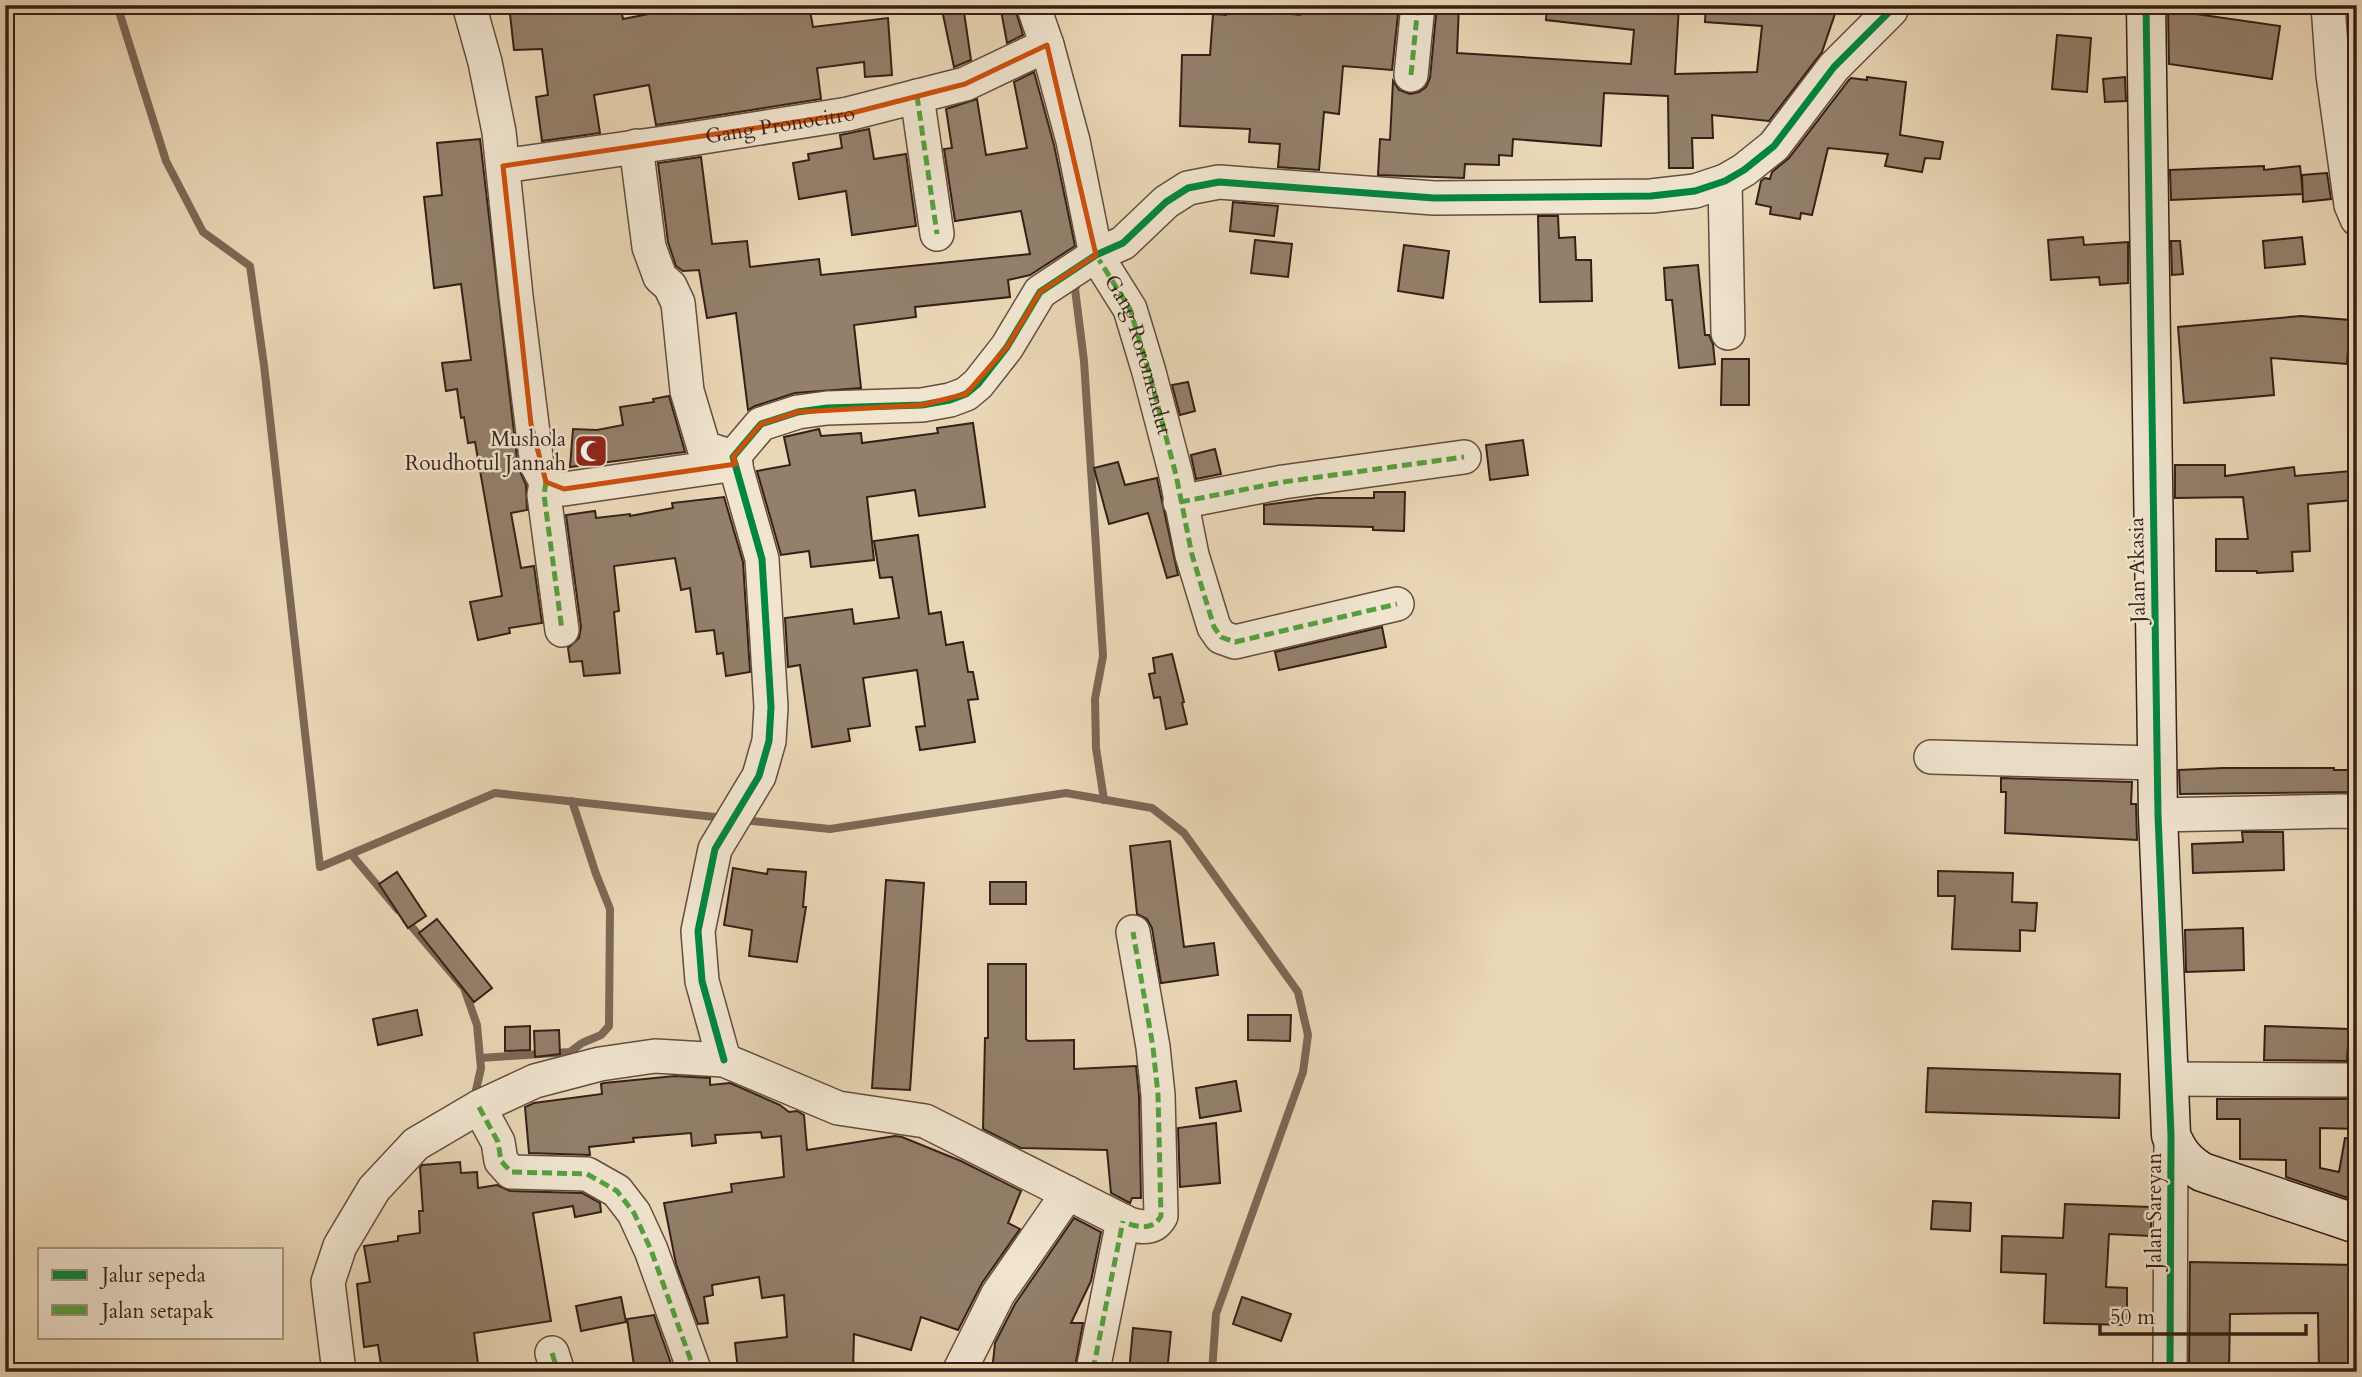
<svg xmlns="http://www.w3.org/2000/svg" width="2362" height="1377" viewBox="0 0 2362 1377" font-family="Cardo,serif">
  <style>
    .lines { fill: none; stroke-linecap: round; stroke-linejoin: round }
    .stream { stroke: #7c6856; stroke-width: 8 }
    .building { fill: #937f6a; stroke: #351f17; stroke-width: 2 }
    .street-casing { stroke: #624d3f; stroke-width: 36 }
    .secondary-casing { stroke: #351f17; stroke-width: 41 }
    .street { stroke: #f1e5d0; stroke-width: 33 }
    .secondary { stroke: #f1e5d0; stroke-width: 38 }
    .quiet { stroke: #53a240; stroke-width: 5; stroke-dasharray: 10 5; stroke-linecap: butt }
    .cycleway-casing { stroke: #f1e5d0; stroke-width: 11 }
    .cycleway { stroke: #00873e; stroke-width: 7 }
    .marked { fill: none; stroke: #cd500e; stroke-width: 5; stroke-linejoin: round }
    .labels { text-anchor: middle; stroke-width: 5; stroke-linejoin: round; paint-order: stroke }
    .street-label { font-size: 21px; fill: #351f17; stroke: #f1e5d0 }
    .poi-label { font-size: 21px; fill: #351f17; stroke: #f1e5d0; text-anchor: end }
  </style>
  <rect width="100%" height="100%" fill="#ead7b6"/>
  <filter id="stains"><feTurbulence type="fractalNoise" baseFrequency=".00286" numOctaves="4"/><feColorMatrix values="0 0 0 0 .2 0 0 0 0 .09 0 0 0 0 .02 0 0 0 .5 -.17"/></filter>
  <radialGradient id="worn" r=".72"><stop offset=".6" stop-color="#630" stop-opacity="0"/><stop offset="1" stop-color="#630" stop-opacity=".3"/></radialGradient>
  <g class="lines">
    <!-- stream -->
    <g class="stream">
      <path d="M 117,5 L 166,161 L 203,232 L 250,266 L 264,365 L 320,867 L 495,793 L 724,818"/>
      <path d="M 1078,282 L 1075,289 L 1084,361 L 1103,656 L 1095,699 L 1096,748 L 1104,800"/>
      <path d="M 743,820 L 830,829 L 1066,793 L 1152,808 L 1184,833 L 1298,992 L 1308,1035 L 1303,1072 L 1216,1314 L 1212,1372"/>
      <path d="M 351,854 L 398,910"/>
      <path d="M 406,920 L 464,988 L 477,1025 L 480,1058"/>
      <path d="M 474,1099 L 481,1068 L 480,1058 L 570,1052 L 582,1043 L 601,1035 L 609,1026 L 610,909 L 596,874 L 572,801"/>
    </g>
  </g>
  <!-- building -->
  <g class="building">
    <path d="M 509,5 L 620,5 L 623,19 L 664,11 L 663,5 L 809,5 L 813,27 L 888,18 L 892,75 L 865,77 L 864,62 L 817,68 L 821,99 L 656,125 L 649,85 L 594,95 L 600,133 L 542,141 L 536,97 L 548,95 L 542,49 L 514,50 Z"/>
    <path d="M 941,5 L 963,5 L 971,60 L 954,67 Z"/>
    <path d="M 1000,5 L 1014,5 L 1023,35 L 1007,43 Z"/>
    <path d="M 1227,5 L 1253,5 L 1253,10 L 1300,15 L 1301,6 L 1399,5 L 1392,70 L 1343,66 L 1339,114 L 1324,112 L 1319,170 L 1278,167 L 1280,144 L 1249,142 L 1250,129 L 1180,126 L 1182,55 L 1210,55 L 1213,14 L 1226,15 Z"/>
    <path d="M 1437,5 L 1459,5 L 1457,53 L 1631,64 L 1634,30 L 1546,20 L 1547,5 L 1679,5 L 1675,74 L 1757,72 L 1762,26 L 1705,22 L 1706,5 L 1838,5 L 1822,52 L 1769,121 L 1712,115 L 1713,138 L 1692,138 L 1693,168 L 1669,168 L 1668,96 L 1604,93 L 1601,146 L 1513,139 L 1512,156 L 1499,155 L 1499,165 L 1465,164 L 1464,178 L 1378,175 L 1380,139 L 1390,140 L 1393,81 L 1399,90 L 1410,94 L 1419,92 L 1426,87 L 1430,78 Z"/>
    <path d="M 2168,10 L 2280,26 L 2272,79 L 2169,64 Z"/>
    <path d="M 2349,23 L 2357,23 L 2357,89 L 2354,89 L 2352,73 Z"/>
    <path d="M 2057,35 L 2091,38 L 2087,92 L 2052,89 Z"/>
    <path d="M 1034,72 L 1054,145 L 1075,246 L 1030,275 L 1008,280 L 1010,297 L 915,307 L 916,317 L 854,325 L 861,388 L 795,393 L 755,406 L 748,410 L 736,313 L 707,318 L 699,270 L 683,271 L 676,266 L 668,242 L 658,163 L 701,157 L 712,244 L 747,241 L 750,267 L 819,259 L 821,275 L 1030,254 L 1021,211 L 955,221 L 944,149 L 952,148 L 946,109 L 977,99 L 986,155 L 1027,148 L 1014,82 Z"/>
    <path d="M 1867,77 L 1906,82 L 1900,135 L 1943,142 L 1940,159 L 1925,158 L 1922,172 L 1885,166 L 1888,154 L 1828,148 L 1812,215 L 1801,213 L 1800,219 L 1770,214 L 1771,207 L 1756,204 L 1761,181 L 1765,178 L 1770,179 L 1772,172 L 1789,158 L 1849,80 L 1851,78 L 1867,80 Z"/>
    <path d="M 2125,77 L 2126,101 L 2105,102 L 2103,79 Z"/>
    <path d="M 869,129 L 874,159 L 906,154 L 916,226 L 852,235 L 846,191 L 799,199 L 793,163 L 809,160 L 808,154 L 842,148 L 840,135 Z"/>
    <path d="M 480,139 L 518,467 L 526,485 L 527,510 L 511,513 L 521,568 L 534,566 L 542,623 L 509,628 L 510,633 L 478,640 L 470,602 L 502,596 L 475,442 L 468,443 L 464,417 L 461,418 L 457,389 L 446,391 L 442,363 L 471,360 L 461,284 L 434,288 L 424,197 L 442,195 L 437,143 Z"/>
    <path d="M 2264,166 L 2264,170 L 2300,166 L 2303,194 L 2171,200 L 2170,170 Z"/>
    <path d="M 2327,173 L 2331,199 L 2303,202 L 2302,175 Z"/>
    <path d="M 1233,202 L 1278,206 L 1274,236 L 1230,231 Z"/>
    <path d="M 1538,216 L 1558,216 L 1559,238 L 1575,237 L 1576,260 L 1591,260 L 1592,301 L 1540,302 Z"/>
    <path d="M 2083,237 L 2084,245 L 2128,242 L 2128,283 L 2100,285 L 2099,277 L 2051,280 L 2048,240 Z"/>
    <path d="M 2302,237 L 2305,264 L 2265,268 L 2263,241 Z"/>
    <path d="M 1255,240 L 1292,244 L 1288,277 L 1251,273 Z"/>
    <path d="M 2171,241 L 2180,241 L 2183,274 L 2172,275 Z"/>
    <path d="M 1404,245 L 1449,251 L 1443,298 L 1398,291 Z"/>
    <path d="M 1698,265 L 1705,335 L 1709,335 L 1713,344 L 1715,364 L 1679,368 L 1672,300 L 1666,300 L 1664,268 Z"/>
    <path d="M 2301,316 L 2350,320 L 2347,364 L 2271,358 L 2274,395 L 2184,403 L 2178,327 Z"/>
    <path d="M 1722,359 L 1749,359 L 1749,405 L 1721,405 Z"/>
    <path d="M 1188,382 L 1195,411 L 1180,415 L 1172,385 Z"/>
    <path d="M 669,396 L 685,452 L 570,467 L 573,429 L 597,430 L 623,425 L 620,407 L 654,402 L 653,399 Z"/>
    <path d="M 973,423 L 985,507 L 919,516 L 915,490 L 867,497 L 874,560 L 811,567 L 809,551 L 781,555 L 757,471 L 790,465 L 784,437 L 819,429 L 821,436 L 861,433 L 862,443 L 938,433 L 937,428 Z"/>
    <path d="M 1523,440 L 1528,475 L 1490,480 L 1486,445 Z"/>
    <path d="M 1215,449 L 1221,474 L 1196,479 L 1191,455 Z"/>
    <path d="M 1118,462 L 1125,485 L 1157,478 L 1178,575 L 1167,578 L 1148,513 L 1109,524 L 1094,468 Z"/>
    <path d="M 2175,465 L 2225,465 L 2225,476 L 2294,467 L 2295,476 L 2351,471 L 2354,500 L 2308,504 L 2310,551 L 2292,552 L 2293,571 L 2257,573 L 2257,571 L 2216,571 L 2216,539 L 2248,539 L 2243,497 L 2175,498 Z"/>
    <path d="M 1374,492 L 1405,492 L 1404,531 L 1373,530 L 1373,527 L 1264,524 L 1264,505 L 1317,498 L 1374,498 Z"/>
    <path d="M 724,497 L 743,562 L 750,672 L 726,676 L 723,653 L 717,654 L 714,630 L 696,632 L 690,588 L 681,590 L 675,558 L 614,566 L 619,611 L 614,612 L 620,673 L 584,676 L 582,661 L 570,662 L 568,648 L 579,638 L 581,627 L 566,515 L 595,511 L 596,518 L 630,514 L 630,516 L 673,508 L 672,503 Z"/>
    <path d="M 918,535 L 929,614 L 941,612 L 946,645 L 963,642 L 968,672 L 973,672 L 978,699 L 968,700 L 975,742 L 920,750 L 916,727 L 925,726 L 917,670 L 863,678 L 870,726 L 848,729 L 850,741 L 812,747 L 800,665 L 788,667 L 785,618 L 852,609 L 854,624 L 899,618 L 892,577 L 880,578 L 874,541 Z"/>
    <path d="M 1382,627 L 1386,647 L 1279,670 L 1275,652 Z"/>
    <path d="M 1172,654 L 1184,702 L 1182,703 L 1187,724 L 1166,729 L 1160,697 L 1154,698 L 1149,674 L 1155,673 L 1153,658 Z"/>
    <path d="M 2223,768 L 2334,768 L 2334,770 L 2357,770 L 2357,792 L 2180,794 L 2179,770 Z"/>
    <path d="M 2001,778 L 2132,782 L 2131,804 L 2136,804 L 2137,840 L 2005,833 L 2006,792 L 2001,792 Z"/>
    <path d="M 2242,832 L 2283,832 L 2284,870 L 2193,873 L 2192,844 L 2243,842 Z"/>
    <path d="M 1170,841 L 1184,947 L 1214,943 L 1218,975 L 1161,983 L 1152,928 L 1147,919 L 1137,914 L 1130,846 Z"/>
    <path d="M 733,868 L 767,874 L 768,869 L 806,872 L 803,907 L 806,907 L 797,962 L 749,956 L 752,930 L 724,925 Z"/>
    <path d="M 1938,871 L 2013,873 L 2012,902 L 2037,903 L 2035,931 L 2020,930 L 2020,951 L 1952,949 L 1955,896 L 1938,896 Z"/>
    <path d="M 397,872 L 426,916 L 408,928 L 379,884 Z"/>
    <path d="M 886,880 L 924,883 L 910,1090 L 872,1088 Z"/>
    <rect x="990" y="882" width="36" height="22"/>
    <path d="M 437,919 L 492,988 L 474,1002 L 419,933 Z"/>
    <path d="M 2243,928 L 2244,970 L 2186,972 L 2185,930 Z"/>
    <path d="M 988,964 L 1026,964 L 1026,1039 L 1028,1041 L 1074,1040 L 1074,1069 L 1136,1066 L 1139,1096 L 1141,1198 L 1132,1198 L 1130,1203 L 1111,1193 L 1107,1150 L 1021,1148 L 983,1129 L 985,1038 L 988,1038 Z"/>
    <path d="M 417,1010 L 422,1035 L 378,1045 L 373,1019 Z"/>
    <path d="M 1248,1015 L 1291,1015 L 1290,1041 L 1248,1040 Z"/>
    <path d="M 530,1026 L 530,1050 L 505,1051 L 505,1027 Z"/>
    <path d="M 2265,1026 L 2349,1029 L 2347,1061 L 2264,1060 Z"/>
    <path d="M 559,1030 L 560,1054 L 535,1057 L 534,1031 Z"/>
    <path d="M 1928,1068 L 2120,1074 L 2119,1118 L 1926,1112 Z"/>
    <path d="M 675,1076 L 710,1078 L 710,1085 L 730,1083 L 780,1105 L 789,1112 L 797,1111 L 804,1115 L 807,1150 L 895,1136 L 902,1137 L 961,1161 L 1021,1191 L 1008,1223 L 1020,1229 L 982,1283 L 958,1330 L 921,1317 L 911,1350 L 854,1334 L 853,1370 L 790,1372 L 789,1363 L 738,1370 L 735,1343 L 787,1337 L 784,1295 L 762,1298 L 759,1277 L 712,1285 L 713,1295 L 704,1297 L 708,1323 L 698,1324 L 676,1264 L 664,1203 L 732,1192 L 731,1184 L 784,1177 L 781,1136 L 762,1138 L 761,1132 L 715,1135 L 716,1143 L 692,1146 L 691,1133 L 633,1138 L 634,1142 L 589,1147 L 590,1155 L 529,1153 L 525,1107 L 534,1103 L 602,1094 L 601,1084 L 604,1083 Z"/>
    <path d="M 1236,1081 L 1241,1111 L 1200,1118 L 1196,1088 Z"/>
    <path d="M 2357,1097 L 2357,1129 L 2320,1128 L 2320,1168 L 2339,1172 L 2345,1138 L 2357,1139 L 2357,1201 L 2286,1177 L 2286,1160 L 2240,1159 L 2240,1119 L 2217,1119 L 2217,1099 L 2349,1099 Z"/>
    <path d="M 1216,1123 L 1220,1183 L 1180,1187 L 1178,1128 Z"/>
    <path d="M 460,1162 L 461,1173 L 477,1172 L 478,1188 L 497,1185 L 510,1191 L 582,1193 L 600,1203 L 601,1212 L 575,1217 L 573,1206 L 533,1213 L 551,1321 L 474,1333 L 479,1372 L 382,1372 L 378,1345 L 364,1347 L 357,1284 L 370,1282 L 364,1246 L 398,1241 L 398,1236 L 420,1233 L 419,1211 L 423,1211 L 420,1168 L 422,1165 Z"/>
    <path d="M 1933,1201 L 1971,1203 L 1970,1231 L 1931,1229 Z"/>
    <path d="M 2065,1204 L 2151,1207 L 2151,1236 L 2109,1234 L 2106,1287 L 2127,1288 L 2127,1325 L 2044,1323 L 2046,1274 L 2001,1272 L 2002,1236 L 2063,1238 Z"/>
    <path d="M 1074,1218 L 1101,1232 L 1091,1281 L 1071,1323 L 1083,1323 L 1074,1372 L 992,1372 L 995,1343 L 1015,1304 Z"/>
    <path d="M 2190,1262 L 2357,1265 L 2357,1372 L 2319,1372 L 2318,1313 L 2230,1314 L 2229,1372 L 2189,1372 Z"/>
    <path d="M 621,1297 L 626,1322 L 581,1331 L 576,1306 Z"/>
    <path d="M 1242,1297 L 1291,1314 L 1281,1341 L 1233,1324 Z"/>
    <path d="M 654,1315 L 674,1372 L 635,1372 L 627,1319 Z"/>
    <path d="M 1133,1328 L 1171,1332 L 1167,1372 L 1129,1372 Z"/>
  </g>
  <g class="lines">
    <defs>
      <g id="street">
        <path d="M 469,5 L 485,62 L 499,132 L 516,296 L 537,465 L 546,482 L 554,488 L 564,489 L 736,464"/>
        <path id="s1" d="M 1033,5 L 1047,45 L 1073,141 L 1096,255 L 1130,309 L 1149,372 L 1176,475 L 1192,555 L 1214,627 L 1221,637 L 1235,642 L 1397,604"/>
        <path d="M 2328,5 L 2333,75 L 2351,205 L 2357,219"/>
        <path d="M 1411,75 L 1418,5"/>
        <path d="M 917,96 L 937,234"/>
        <path d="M 636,146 L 649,247 L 660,277 L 670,286 L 678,303 L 687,391 L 704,448 L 733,457"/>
        <path id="s2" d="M 503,166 L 678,141 L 848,114 L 965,84 L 1047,45"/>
        <path d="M 1725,181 L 1728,333"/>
        <path d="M 546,482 L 544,495 L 562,630"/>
        <path d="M 1180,502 L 1283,482 L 1464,457"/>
        <path d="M 1931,757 L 2157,763"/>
        <path d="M 2158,815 L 2341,811 L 2357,812"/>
        <path d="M 724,1060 L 702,981 L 698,931 L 715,849 L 759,776 L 769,741 L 771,707 L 762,559 L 733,457 L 761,424 L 798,412 L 827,408 L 922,405 L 950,400 L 966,394 L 978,384 L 1007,347 L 1040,292 L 1096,255 L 1123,243 L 1166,202 L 1188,188 L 1219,182 L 1434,198 L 1651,196 L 1695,191 L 1725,181 L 1744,170 L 1774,146 L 1834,67 L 1891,10 L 1893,5"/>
        <path d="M 2169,1079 L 2349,1080"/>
        <path d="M 479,1107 L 498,1142 L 501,1161 L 511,1172 L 587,1174 L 617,1191 L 634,1213 L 651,1250 L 695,1372"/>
        <path d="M 552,1353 L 558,1372"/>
        <path d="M 1093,1370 L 1123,1221"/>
        <path d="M 339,1372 L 328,1282 L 340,1246 L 374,1189 L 416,1144 L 479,1107 L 535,1081 L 600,1064 L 655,1056 L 724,1060 L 838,1108 L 925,1121 L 1129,1224 C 1142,1228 1154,1229 1161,1216 L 1158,1095 L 1153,1047 L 1133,932"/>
        <path d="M 959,1372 L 998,1294 L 1068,1193"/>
        <path d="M 2170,1372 L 2171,1135"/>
      </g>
      <path id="secondary" d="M 2146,5 L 2158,815 L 2171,1135 C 2178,1153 2186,1162 2202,1172 L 2357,1224"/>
    </defs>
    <!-- street casing -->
    <use href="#street" class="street-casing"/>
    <!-- secondary casing -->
    <use href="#secondary" class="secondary-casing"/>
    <!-- street -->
    <use href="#street" class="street"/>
    <!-- secondary -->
    <use href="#secondary" class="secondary"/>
    <!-- quiet -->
    <g class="quiet">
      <path d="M 1873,5 L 1891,10"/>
      <path d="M 1411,75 L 1418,5"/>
      <path d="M 917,96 L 937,234"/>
      <path d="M 1096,255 L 1130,309 L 1149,372 L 1176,475 L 1192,555 L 1214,627 L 1221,637 L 1235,642 L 1397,604"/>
      <path d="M 546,482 L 544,495 L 562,630"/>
      <path d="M 1180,502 L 1283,482 L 1464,457"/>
      <path d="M 479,1107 L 498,1142 L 501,1161 L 511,1172 L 587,1174 L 617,1191 L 634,1213 L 651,1250 L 695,1372"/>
      <path d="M 1129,1224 C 1142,1228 1154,1229 1161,1216 L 1158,1095 L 1153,1047 L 1133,932"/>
      <path d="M 552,1353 L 558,1372"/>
      <path d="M 1093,1370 L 1123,1221"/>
    </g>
    <defs>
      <g id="cycleway">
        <path d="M 2146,5 L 2158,815 L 2171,1135 L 2170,1372"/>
        <path d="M 724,1060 L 702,981 L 698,931 L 715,849 L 759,776 L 769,741 L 771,707 L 762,559 L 733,457 L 761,424 L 798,412 L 827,408 L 922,405 L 950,400 L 966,394 L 978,384 L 1007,347 L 1040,292 L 1096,255 L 1123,243 L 1166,202 L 1188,188 L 1219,182 L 1434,198 L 1651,196 L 1695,191 L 1725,181 L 1744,170 L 1774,146 L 1834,67 L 1891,10 L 1893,5"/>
      </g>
    </defs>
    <!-- cycleway casing -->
    <use href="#cycleway" class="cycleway-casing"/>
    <!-- cycleway -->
    <use href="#cycleway" class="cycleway"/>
  </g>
  <!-- marked area -->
  <path class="marked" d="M 1047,45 L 1096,255 L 1040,292 L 1007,347 L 966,394 L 922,405 L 798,412 L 761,424 L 733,457 L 736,464 L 564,489 L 546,482 L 531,424 L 503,166 L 848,114 L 965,84 Z"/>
  <!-- icons -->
  <defs>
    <symbol id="mosque-square" viewBox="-11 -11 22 22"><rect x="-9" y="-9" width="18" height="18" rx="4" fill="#8f2418" stroke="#f1e5d0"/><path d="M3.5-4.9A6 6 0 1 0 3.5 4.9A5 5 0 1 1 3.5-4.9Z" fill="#fff"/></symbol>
  </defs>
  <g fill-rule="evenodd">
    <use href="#mosque-square" x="572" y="432" width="38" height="38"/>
  </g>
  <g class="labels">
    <!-- street labels -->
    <g class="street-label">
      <text dy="7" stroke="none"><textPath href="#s2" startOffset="280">Gang Pronocitro</textPath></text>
      <text dy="7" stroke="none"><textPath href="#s1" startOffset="368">Gang Roromendut</textPath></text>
      <text transform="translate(2137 570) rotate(-91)" y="7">Jalan Akasia</text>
      <text transform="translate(2154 1211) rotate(-90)" y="7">Jalan Sareyan</text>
    </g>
    <!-- poi labels -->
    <g class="poi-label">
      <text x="566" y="446">Mushola<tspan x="566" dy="24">Roudhotul Jannah</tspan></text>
    </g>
  </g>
  <!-- margin -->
  <rect width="2362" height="1377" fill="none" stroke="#ead7b6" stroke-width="28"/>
  <rect x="7" y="7" width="2348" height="1363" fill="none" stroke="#351f17" stroke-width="3.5"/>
  <rect x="14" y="14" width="2334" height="1349" fill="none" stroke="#351f17" stroke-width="2"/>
  <!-- legend -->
  <rect x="38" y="1248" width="245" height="91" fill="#f1e5d0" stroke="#a69686" stroke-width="2"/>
  <rect x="52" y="1270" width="35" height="10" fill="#00873e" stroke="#a69686" stroke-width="2"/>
  <text x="102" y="1282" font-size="21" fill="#351f17">Jalur sepeda</text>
  <rect x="52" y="1305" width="35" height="10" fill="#53a240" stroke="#a69686" stroke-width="2"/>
  <text x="102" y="1318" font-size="21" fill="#351f17">Jalan setapak</text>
  <!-- scale -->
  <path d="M2100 1324v10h206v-10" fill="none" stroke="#351f17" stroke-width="3.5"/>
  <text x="2110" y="1324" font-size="21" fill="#351f17" stroke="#f1e5d0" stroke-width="5" paint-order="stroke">50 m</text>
  <rect width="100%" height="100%" filter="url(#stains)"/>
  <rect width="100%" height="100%" fill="url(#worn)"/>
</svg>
